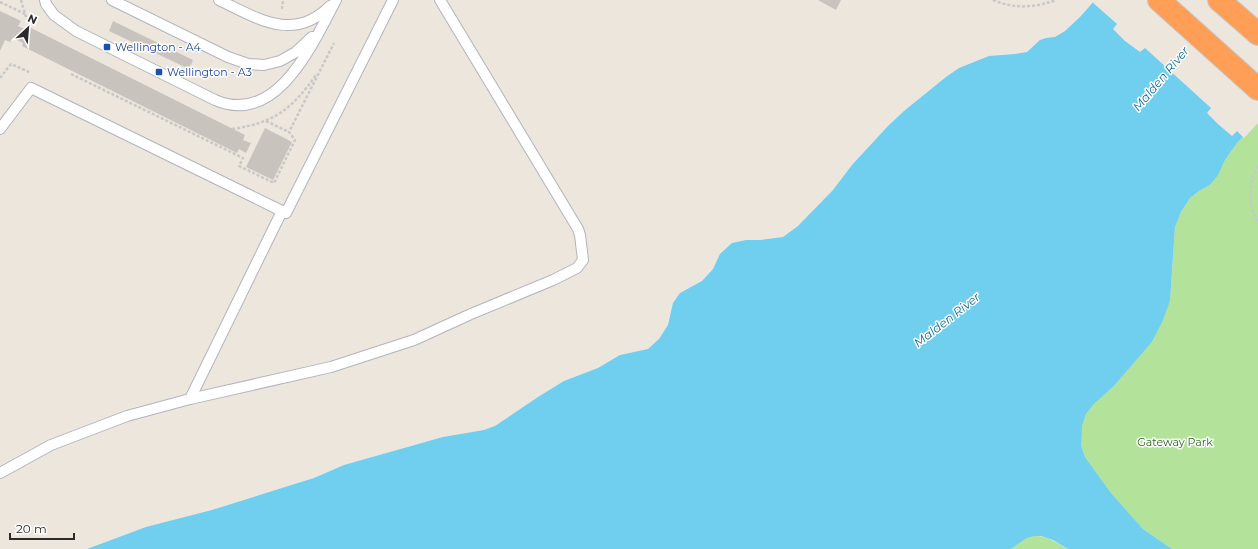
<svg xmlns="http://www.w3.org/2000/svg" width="1258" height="549" viewBox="0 0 1258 549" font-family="Montserrat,sans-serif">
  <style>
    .green { fill: #b3e39a }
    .water { fill: #70ceef }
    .pier { fill: #ede6dd }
    .building { fill: #c8c3bd }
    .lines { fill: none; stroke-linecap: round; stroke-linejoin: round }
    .lane-casing { stroke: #b1b4bf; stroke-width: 12 }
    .highway-casing { stroke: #c8c8c8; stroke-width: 24 }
    .path { stroke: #c8c8c8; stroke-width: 2.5; stroke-dasharray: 3 2; stroke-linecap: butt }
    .lane { stroke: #fff; stroke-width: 10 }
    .highway { stroke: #fe9e57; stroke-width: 22 }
    .transit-dot { fill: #1a4fb4; stroke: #fff; stroke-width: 1.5 }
    .labels { text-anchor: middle; stroke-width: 3; stroke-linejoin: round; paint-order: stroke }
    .transit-label { font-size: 11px; fill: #164399; stroke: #fff; text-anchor: start }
    .park-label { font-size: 11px; fill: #2b691a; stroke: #fff }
    .water-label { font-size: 12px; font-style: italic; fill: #0d6c9d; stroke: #fff }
  </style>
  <rect width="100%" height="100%" fill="#ede6dd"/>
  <!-- green -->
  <g class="green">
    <path d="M 1258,120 L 1258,549 L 1172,549 L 1143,529 L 1111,493 L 1085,457 L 1081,445 L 1080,437 L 1082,426 L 1086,414 L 1094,404 L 1114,386 L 1152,342 L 1170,301 L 1175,227 L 1181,212 L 1190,198 L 1199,191 L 1210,185 L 1218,174 L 1225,160 L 1237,143 Z"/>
    <path d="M 1035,536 C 1047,536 1057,543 1068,549 L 1011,549 L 1027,538 Z"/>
  </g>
  <!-- water -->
  <path class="water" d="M 1095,0 L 1258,0 L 1258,120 L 1237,143 L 1225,160 L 1218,175 L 1210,185 L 1199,191 L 1190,198 L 1181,212 L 1175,227 L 1170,301 L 1163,320 L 1152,342 L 1114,386 L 1094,404 L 1086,414 L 1082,426 L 1081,445 L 1085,457 L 1111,493 L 1143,529 L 1172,549 L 1068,549 L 1053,540 L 1041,536 L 1035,536 L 1027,538 L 1011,549 L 87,549 L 146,527 L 212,510 L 314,478 L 344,465 L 443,437 L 484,430 L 495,426 L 538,397 L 564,381 L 598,368 L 620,355 L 648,349 L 659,339 L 668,325 L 673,303 L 680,293 L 702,281 L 713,269 L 720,254 L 732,243 L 746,240 L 761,240 L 783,237 L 798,226 L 833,190 L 852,165 L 888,126 L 904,111 L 946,77 L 959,68 L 989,56 L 1015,54 L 1027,52 L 1040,40 L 1046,38 L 1055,37 L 1065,31 L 1080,17 Z"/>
  <!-- pier -->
  <path class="pier" d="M 1092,0 L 1258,0 L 1258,123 L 1244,138 L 1237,131 L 1232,136 L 1219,125 L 1207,113 L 1211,108 L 1145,48 L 1140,52 L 1125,41 L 1113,29 L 1117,24 L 1091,1 Z"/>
  <!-- building -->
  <g class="building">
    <path d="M 818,0 L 841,0 L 836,10 Z"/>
    <path d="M 0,11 L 21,21 L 18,26 L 29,31 L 31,28 L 245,135 L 243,140 L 251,143 L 246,153 L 239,149 L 237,153 L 22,46 L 23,43 L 13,38 L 10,42 L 5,40 L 0,51 Z"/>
    <path d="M 113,21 L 193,60 L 189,69 L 109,31 Z"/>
    <path d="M 265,128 L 292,142 L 273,180 L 246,167 Z"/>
  </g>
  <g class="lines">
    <defs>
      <g id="lane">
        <path d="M 45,0 L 46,4 L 54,15 L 76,31 L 215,100 C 277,127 313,43 336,0"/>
        <path d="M 112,0 L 228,57 L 248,64 L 264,65 L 280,61 L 296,52 L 312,37"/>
        <path d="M 219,0 C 257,18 293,43 330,6"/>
        <path d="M 0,129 L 31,88 L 286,213 L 393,0"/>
        <path d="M 190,399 L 282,211"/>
        <path d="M 0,473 L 51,445 L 127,416 L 190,399 L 331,367 L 414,340 L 471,314 L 553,280 L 577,268 L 583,260 L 580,235 L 578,229 L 440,0"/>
      </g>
      <g id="highway">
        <path d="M 1159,0 L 1258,89"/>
        <path d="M 1219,0 L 1258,34"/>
      </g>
    </defs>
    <!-- lane casing -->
    <use href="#lane" class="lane-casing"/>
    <!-- highway casing -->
    <use href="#highway" class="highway-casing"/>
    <!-- path -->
    <g class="path">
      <path d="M 21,0 L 25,14 L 31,29"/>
      <path d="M 993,0 C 1014,9 1035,8 1056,0"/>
      <path d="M 0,2 L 25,14"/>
      <path d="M 282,9 L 283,0"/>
      <path d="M 71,74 L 243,158 L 239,166 L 274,183 L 295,140 L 289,132 L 334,43"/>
      <path d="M 0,78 L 11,64 L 29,72"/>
      <path d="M 266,121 L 289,132"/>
      <path d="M 232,129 C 274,123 292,109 316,75"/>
      <path d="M 1258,166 C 1248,183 1247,205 1258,222"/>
    </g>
    <!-- lane -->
    <use href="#lane" class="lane"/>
    <!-- highway -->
    <use href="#highway" class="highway"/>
  </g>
  <!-- markers -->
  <g class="transit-dot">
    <rect x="103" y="43" width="8" height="8" rx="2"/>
    <rect x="155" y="68" width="8" height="8" rx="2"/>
  </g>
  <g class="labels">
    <!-- transit labels -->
    <g class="transit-label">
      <text x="115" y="51">Wellington - A4</text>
      <text x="167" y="76">Wellington - A3</text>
    </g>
    <!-- park labels -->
    <g class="park-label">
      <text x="1175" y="446">Gateway Park</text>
    </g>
    <!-- water labels -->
    <g class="water-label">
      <text transform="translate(1161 79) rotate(-50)" y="4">Malden River</text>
      <text transform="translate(947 320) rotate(-38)" y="4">Malden River</text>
    </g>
  </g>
  <!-- north arrow -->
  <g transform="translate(28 28) rotate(26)" stroke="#ffffff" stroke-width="3" paint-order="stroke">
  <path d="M0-3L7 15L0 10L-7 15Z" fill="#2b2b2b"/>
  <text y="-6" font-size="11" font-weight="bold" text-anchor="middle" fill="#2b2b2b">N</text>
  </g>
  <!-- scale -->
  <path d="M10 533v6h64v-6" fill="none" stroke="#2b2b2b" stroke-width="2"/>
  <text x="16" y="533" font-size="12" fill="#2b2b2b" stroke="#ffffff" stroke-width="3" paint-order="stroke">20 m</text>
</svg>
